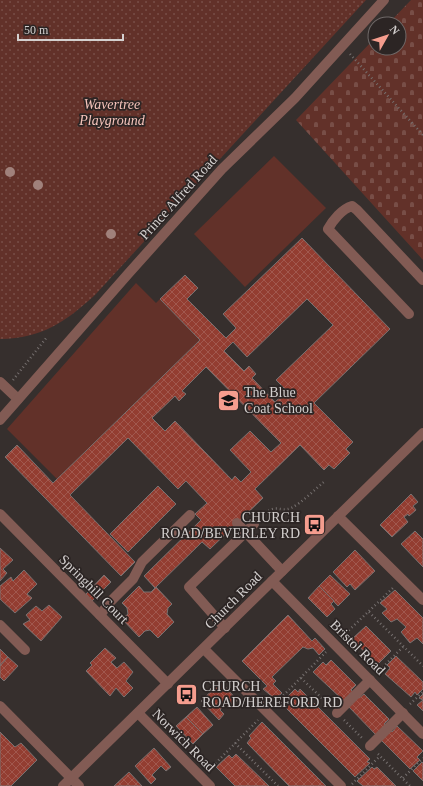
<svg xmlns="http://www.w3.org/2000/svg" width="423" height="786" viewBox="0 0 423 786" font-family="'Times New Roman',serif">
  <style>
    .grass { fill: #623129 }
    .cemetery { fill: url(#cemetery-stones) }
    .park { fill: url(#park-dots) }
    .building { fill: url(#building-cross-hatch); stroke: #797170; fill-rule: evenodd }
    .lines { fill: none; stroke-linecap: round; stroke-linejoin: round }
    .path { stroke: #76706f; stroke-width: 2.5; stroke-dasharray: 1 3; stroke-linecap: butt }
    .minor { stroke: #825b54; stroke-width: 10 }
    .tree { fill: #a0817b }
    .labels { text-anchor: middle; stroke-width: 3.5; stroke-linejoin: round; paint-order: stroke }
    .park-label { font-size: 14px; font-style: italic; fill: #f6c4bb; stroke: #2c2524 }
    .street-label { font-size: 14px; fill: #d4d0cf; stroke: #2c2524 }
    .poi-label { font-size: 14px; fill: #d4d0cf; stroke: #2c2524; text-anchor: start }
  </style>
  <defs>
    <pattern id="cemetery-stones" width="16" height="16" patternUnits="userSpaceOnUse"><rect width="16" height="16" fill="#623129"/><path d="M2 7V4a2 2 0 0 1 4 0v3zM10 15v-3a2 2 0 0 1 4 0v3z" fill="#784e47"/></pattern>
    <pattern id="park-dots" width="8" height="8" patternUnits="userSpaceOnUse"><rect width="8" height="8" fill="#623129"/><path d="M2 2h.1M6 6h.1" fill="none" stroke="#784e47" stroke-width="1.8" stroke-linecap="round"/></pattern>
    <pattern id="building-cross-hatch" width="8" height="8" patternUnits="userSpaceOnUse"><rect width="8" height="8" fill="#933d31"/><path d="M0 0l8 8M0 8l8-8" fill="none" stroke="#a1584e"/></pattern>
  </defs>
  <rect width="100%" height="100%" fill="#362f2d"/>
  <!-- grass -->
  <g class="grass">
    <path d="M 274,156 L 326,208 L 245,287 L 194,234 Z"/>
    <path d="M 136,283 L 156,303 L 160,299 L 200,340 L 57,479 L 7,429 Z"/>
  </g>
  <!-- cemetery -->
  <path class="cemetery" d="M 411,0 L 423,0 L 423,260 L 296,120 L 375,38 L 375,48 L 399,48 L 399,24 L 388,24 Z"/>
  <!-- park -->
  <path class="park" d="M 0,0 L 366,0 L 95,295 C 65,322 43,338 0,339 Z"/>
  <!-- building -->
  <g class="building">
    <path d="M 302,238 L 390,329 L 314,403 L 353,442 L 346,449 L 350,453 L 334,469 L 329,465 L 324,470 L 300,445 L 255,489 L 263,498 L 210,549 L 202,542 L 155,588 L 144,576 L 201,520 L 195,514 L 207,503 L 186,481 L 178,489 L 128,438 L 70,495 L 135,562 L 121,576 L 5,457 L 17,445 L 53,483 L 200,340 L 160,299 L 185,275 L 198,288 L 187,299 L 226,338 L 236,328 L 223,314 ZM 307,299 L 333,325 L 276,380 L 287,391 L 275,402 L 252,378 L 256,374 L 249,366 L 244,371 L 224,351 L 233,342 L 247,357 ZM 206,367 L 281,443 L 271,452 L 250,431 L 230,450 L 251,472 L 241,482 L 235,476 L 232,480 L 175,421 L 165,431 L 152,418 L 175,396 L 179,401 L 186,394 L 182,391 Z"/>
    <path d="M 158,486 L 176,504 L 128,552 L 110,534 Z"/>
    <path d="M 411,494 L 418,502 L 413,506 L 416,510 L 409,516 L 408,514 L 404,517 L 408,522 L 392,537 L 380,525 Z"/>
    <path d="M 415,531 L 423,539 L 423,567 L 401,544 Z"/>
    <path d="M 0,548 L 13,560 L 3,569 L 7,573 L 0,581 Z"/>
    <path d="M 355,550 L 375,571 L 355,590 L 350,584 L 347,587 L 333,572 Z"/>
    <path d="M 24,570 L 37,584 L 27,594 L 32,598 L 15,613 L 0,599 L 0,586 L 11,577 L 13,581 Z"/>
    <path d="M 104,575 L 111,582 L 92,601 L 86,594 Z"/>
    <path d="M 330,575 L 350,594 L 338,606 L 319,586 Z"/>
    <path d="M 139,586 L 144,592 L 151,592 L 156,587 L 172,604 L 168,608 L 167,614 L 174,622 L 158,638 L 150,630 L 145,631 L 139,637 L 122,619 L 128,614 L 127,608 L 122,603 Z"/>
    <path d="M 319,586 L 334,601 L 331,604 L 335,609 L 327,617 L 308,598 Z"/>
    <path d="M 395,590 L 423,618 L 423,644 L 417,638 L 410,643 L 401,632 L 406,627 L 397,619 L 391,622 L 382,613 L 387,609 L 380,603 Z"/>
    <path d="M 49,605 L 62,617 L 41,641 L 23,624 L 30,620 L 26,615 L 36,606 L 42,611 Z"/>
    <path d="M 288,615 L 312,641 L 315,638 L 325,649 L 319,655 L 313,648 L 308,649 L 303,647 L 272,677 L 276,681 L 273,684 L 282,693 L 275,699 L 263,689 L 267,686 L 242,661 Z"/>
    <path d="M 366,626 L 391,651 L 377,665 L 352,639 Z"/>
    <path d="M 105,648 L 116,658 L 111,662 L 117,668 L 124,662 L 133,672 L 126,681 L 133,688 L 124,697 L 116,688 L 110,696 L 86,671 L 92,665 L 90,663 Z"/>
    <path d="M 0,649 L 8,657 L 0,666 Z"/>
    <path d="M 396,656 L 423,682 L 423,689 L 417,695 L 415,692 L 411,697 L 385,674 L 390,668 L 387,665 Z"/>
    <path d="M 8,657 L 18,666 L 4,681 L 0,677 L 0,666 Z"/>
    <path d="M 331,660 L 356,685 L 351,690 L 354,693 L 345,702 L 313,672 L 323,662 L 326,665 Z"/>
    <path d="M 221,682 L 237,700 L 233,706 L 229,701 L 220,710 L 224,714 L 219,720 L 201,701 Z"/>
    <path d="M 295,689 L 298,692 L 300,689 L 370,759 L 367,762 L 370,763 L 355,777 L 281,703 Z"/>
    <path d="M 364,694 L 389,719 L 384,724 L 386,726 L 377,736 L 347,705 L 356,696 L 359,698 Z"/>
    <path d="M 423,694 L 423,711 L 417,705 L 423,700 L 419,698 Z"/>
    <path d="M 197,707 L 213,725 L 203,734 L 186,717 Z"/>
    <path d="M 186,717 L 203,734 L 193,744 L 176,726 Z"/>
    <path d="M 262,722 L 326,786 L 289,786 L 247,743 L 251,738 L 249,736 Z"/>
    <path d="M 397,726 L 423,751 L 417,757 L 420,760 L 410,769 L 379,738 L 389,728 L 392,732 Z"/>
    <path d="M 0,732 L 15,747 L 21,743 L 37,760 L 11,786 L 0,786 Z"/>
    <path d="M 154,748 L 171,767 L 166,771 L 161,766 L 152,775 L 156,779 L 151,784 L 135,766 Z"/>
    <path d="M 236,754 L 269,786 L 235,786 L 216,767 L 229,755 L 232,758 Z"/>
    <path d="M 422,762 L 423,763 L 423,781 L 413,771 Z"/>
    <path d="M 372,767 L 374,769 L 377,767 L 396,786 L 363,786 L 357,781 Z"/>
    <path d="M 129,772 L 142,786 L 114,786 Z"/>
  </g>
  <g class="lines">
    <!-- path -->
    <g class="path">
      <path d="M 350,54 L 423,135"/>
      <path d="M 13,380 L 47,337"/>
      <path d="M 262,516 C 277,502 279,513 291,508 C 302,503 315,489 324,482"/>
      <path d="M 369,612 L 423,666"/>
      <path d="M 343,636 L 394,587"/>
      <path d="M 377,673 L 403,647"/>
      <path d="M 301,678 L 329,705"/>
      <path d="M 275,704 L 326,652"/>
      <path d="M 410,704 L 423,692"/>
      <path d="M 344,720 L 362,738"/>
      <path d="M 235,743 L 278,786"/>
      <path d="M 378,754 L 410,786"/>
      <path d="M 210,769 L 258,720"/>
      <path d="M 403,778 L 423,758"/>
      <path d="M 352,784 L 380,756"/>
    </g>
    <!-- minor -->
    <g class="minor">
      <path d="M 409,314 L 328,229 C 333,220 342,209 352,206 L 357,210 L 423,280"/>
      <path d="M 0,382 L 18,399"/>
      <path d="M 0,420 L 128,274 L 222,169 L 295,98 L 384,0"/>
      <path d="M 0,514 L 168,684"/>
      <path d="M 338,516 L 423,600"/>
      <path d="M 237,523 L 282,571"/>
      <path d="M 272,581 L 423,734"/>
      <path d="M 100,615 L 110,602 L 133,579 L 142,562 L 190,515"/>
      <path d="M 0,625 L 25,650"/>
      <path d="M 225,628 L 189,587 L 254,524"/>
      <path d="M 204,649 L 341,786"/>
      <path d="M 0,706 L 79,786"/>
      <path d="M 138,713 L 210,786"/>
      <path d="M 337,713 L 370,680"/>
      <path d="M 370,746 L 403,713"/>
      <path d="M 63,786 L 423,433"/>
    </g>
  </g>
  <!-- trees -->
  <g class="tree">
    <circle cx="10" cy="172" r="5"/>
    <circle cx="38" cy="185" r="5"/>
    <circle cx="111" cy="234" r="5"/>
  </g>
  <!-- icons -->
  <defs>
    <symbol id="school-square" viewBox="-11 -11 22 22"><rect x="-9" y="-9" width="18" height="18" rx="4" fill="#f59d8e" stroke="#2c2524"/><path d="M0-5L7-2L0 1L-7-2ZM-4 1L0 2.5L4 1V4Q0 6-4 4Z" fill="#111"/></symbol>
    <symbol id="bus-square" viewBox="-11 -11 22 22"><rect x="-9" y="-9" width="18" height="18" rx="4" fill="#f59d8e" stroke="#2c2524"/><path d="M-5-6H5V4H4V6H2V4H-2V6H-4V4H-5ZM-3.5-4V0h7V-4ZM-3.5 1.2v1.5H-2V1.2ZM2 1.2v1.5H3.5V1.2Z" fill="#111"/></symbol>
  </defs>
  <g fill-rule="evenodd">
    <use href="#school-square" x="216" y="388" width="25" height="25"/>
    <use href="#bus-square" x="302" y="512" width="25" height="25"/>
    <use href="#bus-square" x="174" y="682" width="25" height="25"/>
  </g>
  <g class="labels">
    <!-- park labels -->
    <g class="park-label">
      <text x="112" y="109">Wavertree<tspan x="112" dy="16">Playground</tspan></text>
    </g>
    <!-- street labels -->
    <g class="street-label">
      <text transform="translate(178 197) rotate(-48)" y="5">Prince Alfred Road</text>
      <text transform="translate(94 589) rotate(45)" y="5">Springhill Court</text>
      <text transform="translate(233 600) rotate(-45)" y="5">Church Road</text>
      <text transform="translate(358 647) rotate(45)" y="5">Bristol Road</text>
      <text transform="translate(184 740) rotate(45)" y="5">Norwich Road</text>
    </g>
    <!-- poi labels -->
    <g class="poi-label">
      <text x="244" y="397">The Blue<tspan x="244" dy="16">Coat School</tspan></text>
      <text x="300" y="522" text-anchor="end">CHURCH<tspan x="300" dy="16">ROAD/BEVERLEY RD</tspan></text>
      <text x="202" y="691">CHURCH<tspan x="202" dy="16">ROAD/HEREFORD RD</tspan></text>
    </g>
  </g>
  <!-- north arrow -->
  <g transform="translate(387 36) rotate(51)"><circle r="19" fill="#2c2524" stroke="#6f6968"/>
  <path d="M0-3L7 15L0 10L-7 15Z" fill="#f59d8e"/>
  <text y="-6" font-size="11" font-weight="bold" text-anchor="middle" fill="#d4d0cf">N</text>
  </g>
  <!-- scale -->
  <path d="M18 34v6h105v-6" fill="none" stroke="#d4d0cf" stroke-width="2"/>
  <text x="24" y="34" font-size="12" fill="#d4d0cf" stroke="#2c2524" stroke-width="3" paint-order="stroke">50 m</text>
</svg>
